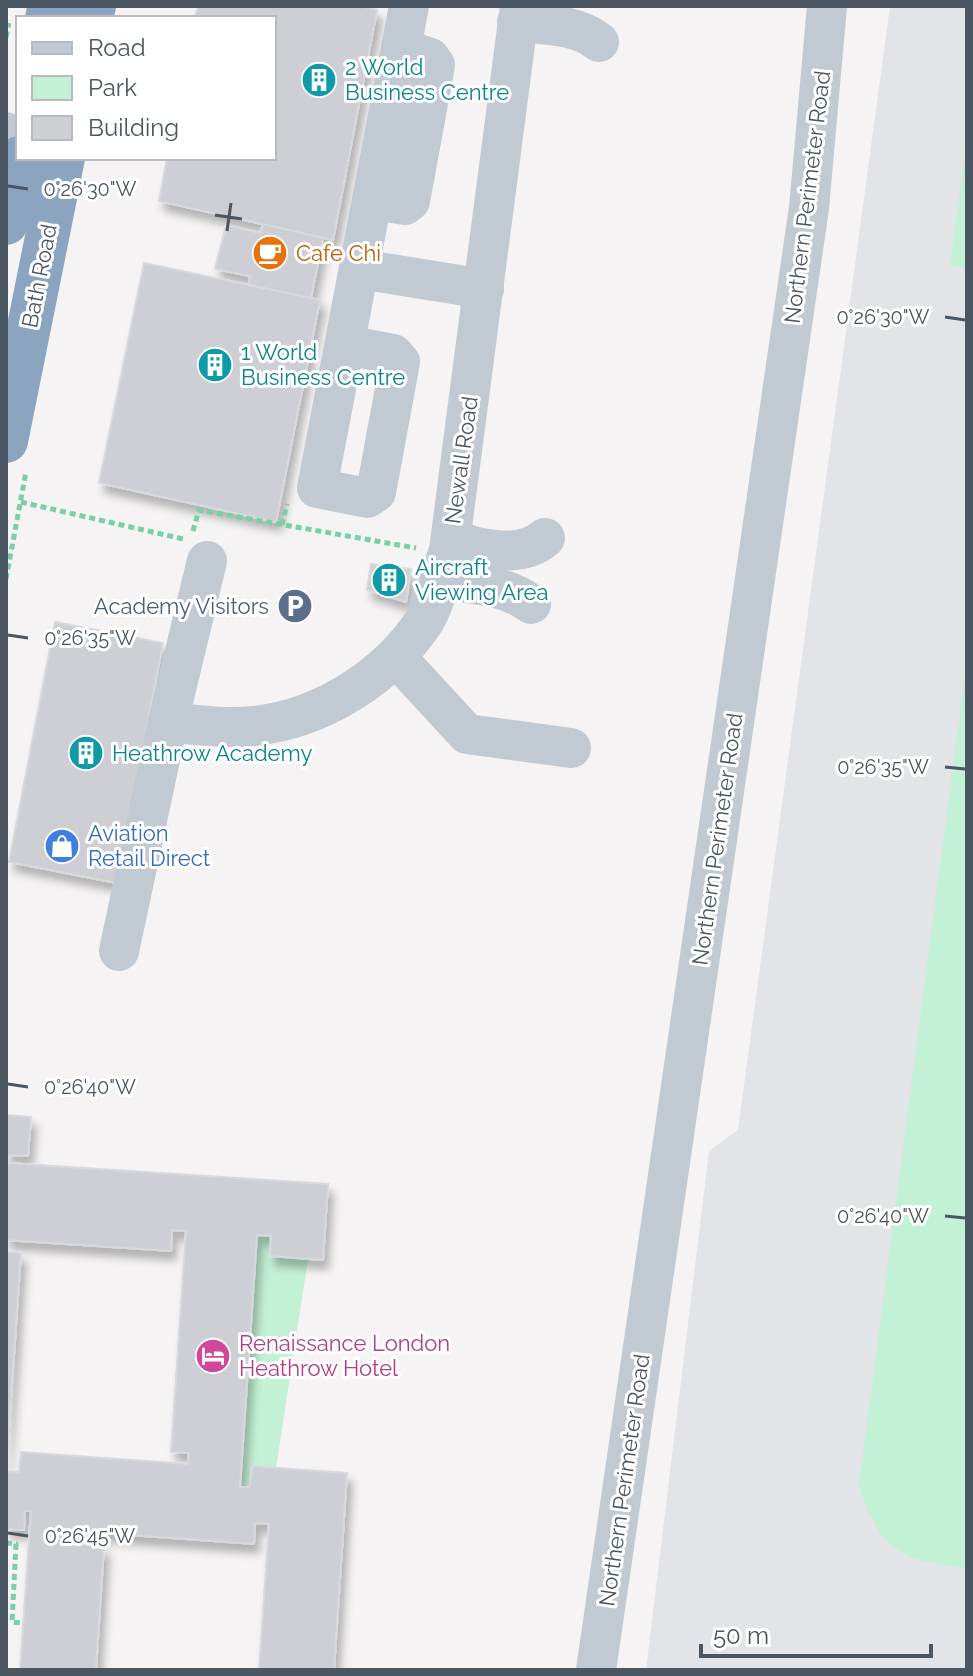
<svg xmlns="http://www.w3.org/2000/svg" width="973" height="1676" viewBox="0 0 973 1676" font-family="Raleway,sans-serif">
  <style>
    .airport { fill: #e2e4e7 }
    .green { fill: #c3f1d5 }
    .building { fill: #cdcfd5; stroke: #d7d9de; stroke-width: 2; filter: url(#shadow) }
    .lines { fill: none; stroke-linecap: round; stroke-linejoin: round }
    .path { stroke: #7ad0a6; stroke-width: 5; stroke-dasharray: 6 4; stroke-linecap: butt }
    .minor { stroke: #c1cad2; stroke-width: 40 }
    .highway { stroke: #8ba5c1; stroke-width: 44 }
    .ticks { fill: none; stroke: #4a5661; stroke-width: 3 }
    .labels { text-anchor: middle; stroke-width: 6; stroke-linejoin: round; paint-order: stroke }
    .culture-label { font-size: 22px; fill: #0d838f; stroke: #fff; text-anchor: start }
    .street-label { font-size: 22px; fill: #4a5661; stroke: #fff }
    .food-label { font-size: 22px; fill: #c56008; stroke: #fff; text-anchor: start }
    .service-label { font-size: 22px; fill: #4e5e75; stroke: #fff; text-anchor: end }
    .shop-label { font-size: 22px; fill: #366cbe; stroke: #fff; text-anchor: start }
    .hotel-label { font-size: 22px; fill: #b23c85; stroke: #fff; text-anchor: start }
    .ticks-label { font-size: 20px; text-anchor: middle; fill: #4a5661; stroke: #fff; stroke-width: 6; stroke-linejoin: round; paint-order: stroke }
  </style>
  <defs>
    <filter id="shadow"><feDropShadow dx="5" dy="9" stdDeviation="4" flood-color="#0004"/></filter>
  </defs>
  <rect width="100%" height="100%" fill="#f5f3f3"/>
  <!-- airport -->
  <path class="airport" d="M 890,6 L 967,6 L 967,1670 L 646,1670 L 709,1151 L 738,1130 Z"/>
  <!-- green -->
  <g class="green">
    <path d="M 967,141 L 967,268 L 950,266 Z"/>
    <path d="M 967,659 L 967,1568 C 900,1561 880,1551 859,1485 Z"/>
    <path d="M 257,1235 L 271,1236 L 270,1256 L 308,1259 L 276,1468 L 252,1466 L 250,1487 L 241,1487 Z"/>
  </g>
  <!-- building -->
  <g class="building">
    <path d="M 198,6 L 360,6 L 377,10 L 333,240 L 159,201 L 167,158 L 274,158 L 274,18 L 195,18 Z"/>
    <path d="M 263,224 L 323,238 L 311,298 L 249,285 L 250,276 L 215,269 L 226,225 L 260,233 Z"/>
    <path d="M 144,263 L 320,300 L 276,522 L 99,483 Z"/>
    <path d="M 371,564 L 411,569 L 406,602 L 367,590 Z"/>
    <path d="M 55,622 L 163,643 L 117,883 L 9,862 Z"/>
    <path d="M 6,1115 L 31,1117 L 28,1156 L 7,1155 L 7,1163 L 328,1184 L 323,1260 L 270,1256 L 271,1236 L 257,1235 L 240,1487 L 250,1487 L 252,1466 L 347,1473 L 334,1670 L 259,1670 L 269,1524 L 255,1523 L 254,1544 L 88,1532 L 87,1545 L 104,1546 L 96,1670 L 20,1670 L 31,1511 L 25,1511 L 24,1530 L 6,1529 L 6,1252 L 21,1253 L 6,1471 L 19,1472 L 21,1452 L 188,1464 L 189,1453 L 171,1452 L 186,1231 L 172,1230 L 171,1251 L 6,1240 Z"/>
  </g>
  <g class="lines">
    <!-- path -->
    <g class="path">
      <path d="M 6,37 L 9,23"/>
      <path d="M 21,502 L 183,539"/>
      <path d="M 282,525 L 287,504"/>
      <path d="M 193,531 L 199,510 L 416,548"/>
      <path d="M 6,579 L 26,472"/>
      <path d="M 6,1543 L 16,1544 L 12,1622 L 24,1623"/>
    </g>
    <!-- minor -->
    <g class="minor">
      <path d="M 517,22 C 546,25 576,24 599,42"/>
      <path d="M 6,132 L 18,140"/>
      <path d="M 374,200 L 405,205 L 410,201 L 435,65 L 430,58 L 401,48"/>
      <path d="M 360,269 L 484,289"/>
      <path d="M 345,345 L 393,354 L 400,362 L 376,492 L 367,498 L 317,488 L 409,6"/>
      <path d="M 451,537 C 475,550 521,559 545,538"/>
      <path d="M 207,561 L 168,722 C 197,725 225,729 254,726 C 321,719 388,677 425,620 C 437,600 441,572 449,550 L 520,6"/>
      <path d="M 439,580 C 470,584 505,584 531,604"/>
      <path d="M 396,657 L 467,734 L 571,748"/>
      <path d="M 119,951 L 168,722"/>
      <path d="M 596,1670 L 809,208 L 827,6"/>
    </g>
    <!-- highway -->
    <g class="highway">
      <path d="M 47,18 L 50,6"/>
      <path d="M 91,18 L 94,6"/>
      <path d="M 6,223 L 19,158"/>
      <path d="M 6,441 L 63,158"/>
    </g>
  </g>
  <!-- ticks -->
  <path class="ticks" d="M 8,186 L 28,189M 215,215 L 242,219M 227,231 L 231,203M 945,317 L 965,320M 8,635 L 28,638M 945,767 L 965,769M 8,1084 L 28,1087M 945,1216 L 965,1218M 8,1533 L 28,1536"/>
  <!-- icons -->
  <defs>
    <symbol id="building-disc" viewBox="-11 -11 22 22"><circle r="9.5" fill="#0f9aa8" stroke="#fff"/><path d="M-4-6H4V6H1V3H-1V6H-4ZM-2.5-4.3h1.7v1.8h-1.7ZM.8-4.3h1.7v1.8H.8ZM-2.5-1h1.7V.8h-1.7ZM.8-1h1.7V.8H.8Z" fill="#fff"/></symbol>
    <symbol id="cafe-disc" viewBox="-11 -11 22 22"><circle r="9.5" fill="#e8710a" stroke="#fff"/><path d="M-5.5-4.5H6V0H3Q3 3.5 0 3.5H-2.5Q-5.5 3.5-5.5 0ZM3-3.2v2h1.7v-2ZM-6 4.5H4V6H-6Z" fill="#fff"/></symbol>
    <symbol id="parking-disc" viewBox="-11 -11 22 22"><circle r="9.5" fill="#5c6f8a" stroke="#fff"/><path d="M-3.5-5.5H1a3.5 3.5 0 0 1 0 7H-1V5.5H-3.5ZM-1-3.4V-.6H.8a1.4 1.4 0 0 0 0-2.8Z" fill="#fff"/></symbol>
    <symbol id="shop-disc" viewBox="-11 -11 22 22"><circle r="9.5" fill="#3f7fe0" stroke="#fff"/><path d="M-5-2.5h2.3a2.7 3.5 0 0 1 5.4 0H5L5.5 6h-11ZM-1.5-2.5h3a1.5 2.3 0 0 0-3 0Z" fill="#fff"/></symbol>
    <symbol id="hotel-disc" viewBox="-11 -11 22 22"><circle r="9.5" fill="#d1479c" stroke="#fff"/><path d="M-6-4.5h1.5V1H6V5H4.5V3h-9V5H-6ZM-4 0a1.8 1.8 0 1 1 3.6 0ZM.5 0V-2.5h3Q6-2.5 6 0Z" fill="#fff"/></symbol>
  </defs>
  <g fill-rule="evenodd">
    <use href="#building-disc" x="299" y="60" width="40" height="40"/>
    <use href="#cafe-disc" x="250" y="233" width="40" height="40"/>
    <use href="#building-disc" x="195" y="345" width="40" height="40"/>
    <use href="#building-disc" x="369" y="560" width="40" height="40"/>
    <use href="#parking-disc" x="275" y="586" width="40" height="40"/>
    <use href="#building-disc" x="66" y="733" width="40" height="40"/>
    <use href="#shop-disc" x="42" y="826" width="40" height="40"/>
    <use href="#hotel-disc" x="193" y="1336" width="40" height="40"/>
  </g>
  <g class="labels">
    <!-- culture labels -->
    <g class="culture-label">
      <text x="345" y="75">2 World<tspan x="345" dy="25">Business Centre</tspan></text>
      <text x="241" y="360">1 World<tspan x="241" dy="25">Business Centre</tspan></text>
      <text x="415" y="575">Aircraft<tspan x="415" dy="25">Viewing Area</tspan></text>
      <text x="112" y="761">Heathrow Academy</text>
    </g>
    <!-- street labels -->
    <g class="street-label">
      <text transform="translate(807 197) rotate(-83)" y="8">Northern Perimeter Road</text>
      <text transform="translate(39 276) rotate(-79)" y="8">Bath Road</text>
      <text transform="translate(461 460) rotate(-82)" y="8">Newall Road</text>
      <text transform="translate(717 839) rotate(-82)" y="8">Northern Perimeter Road</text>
      <text transform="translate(624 1480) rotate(-82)" y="8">Northern Perimeter Road</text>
    </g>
    <!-- food labels -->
    <g class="food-label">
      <text x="296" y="261">Cafe Chi</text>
    </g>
    <!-- service labels -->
    <g class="service-label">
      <text x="269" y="614">Academy Visitors</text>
    </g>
    <!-- shop labels -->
    <g class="shop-label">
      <text x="88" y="841">Aviation<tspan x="88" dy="25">Retail Direct</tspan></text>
    </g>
    <!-- hotel labels -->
    <g class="hotel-label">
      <text x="239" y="1351">Renaissance London<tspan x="239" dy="25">Heathrow Hotel</tspan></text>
    </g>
  </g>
  <g class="ticks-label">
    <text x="90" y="196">0°26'30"W</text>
    <text x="883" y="324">0°26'30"W</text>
    <text x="90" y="645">0°26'35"W</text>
    <text x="883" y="774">0°26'35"W</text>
    <text x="90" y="1094">0°26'40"W</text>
    <text x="883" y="1223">0°26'40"W</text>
    <text x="90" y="1543">0°26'45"W</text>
  </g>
  <!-- border -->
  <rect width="973" height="1676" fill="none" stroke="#4a5661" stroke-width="16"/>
  <!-- legend -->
  <rect x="16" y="16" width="260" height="144" fill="#ffffff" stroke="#b7bbc0" stroke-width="2"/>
  <rect x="32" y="42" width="40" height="12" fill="#c1cad2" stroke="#b7bbc0" stroke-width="2"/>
  <text x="88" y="56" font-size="24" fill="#4a5661">Road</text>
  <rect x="32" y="76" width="40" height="24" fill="#c3f1d5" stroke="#b7bbc0" stroke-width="2"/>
  <text x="88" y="96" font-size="24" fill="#4a5661">Park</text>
  <rect x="32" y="116" width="40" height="24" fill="#cdcfd5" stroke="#b7bbc0" stroke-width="2"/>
  <text x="88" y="136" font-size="24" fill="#4a5661">Building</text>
  <!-- scale -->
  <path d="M701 1644v12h230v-12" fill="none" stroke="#4a5661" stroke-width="4"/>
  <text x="713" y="1644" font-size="24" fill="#4a5661" stroke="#ffffff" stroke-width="6" paint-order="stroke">50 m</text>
</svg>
